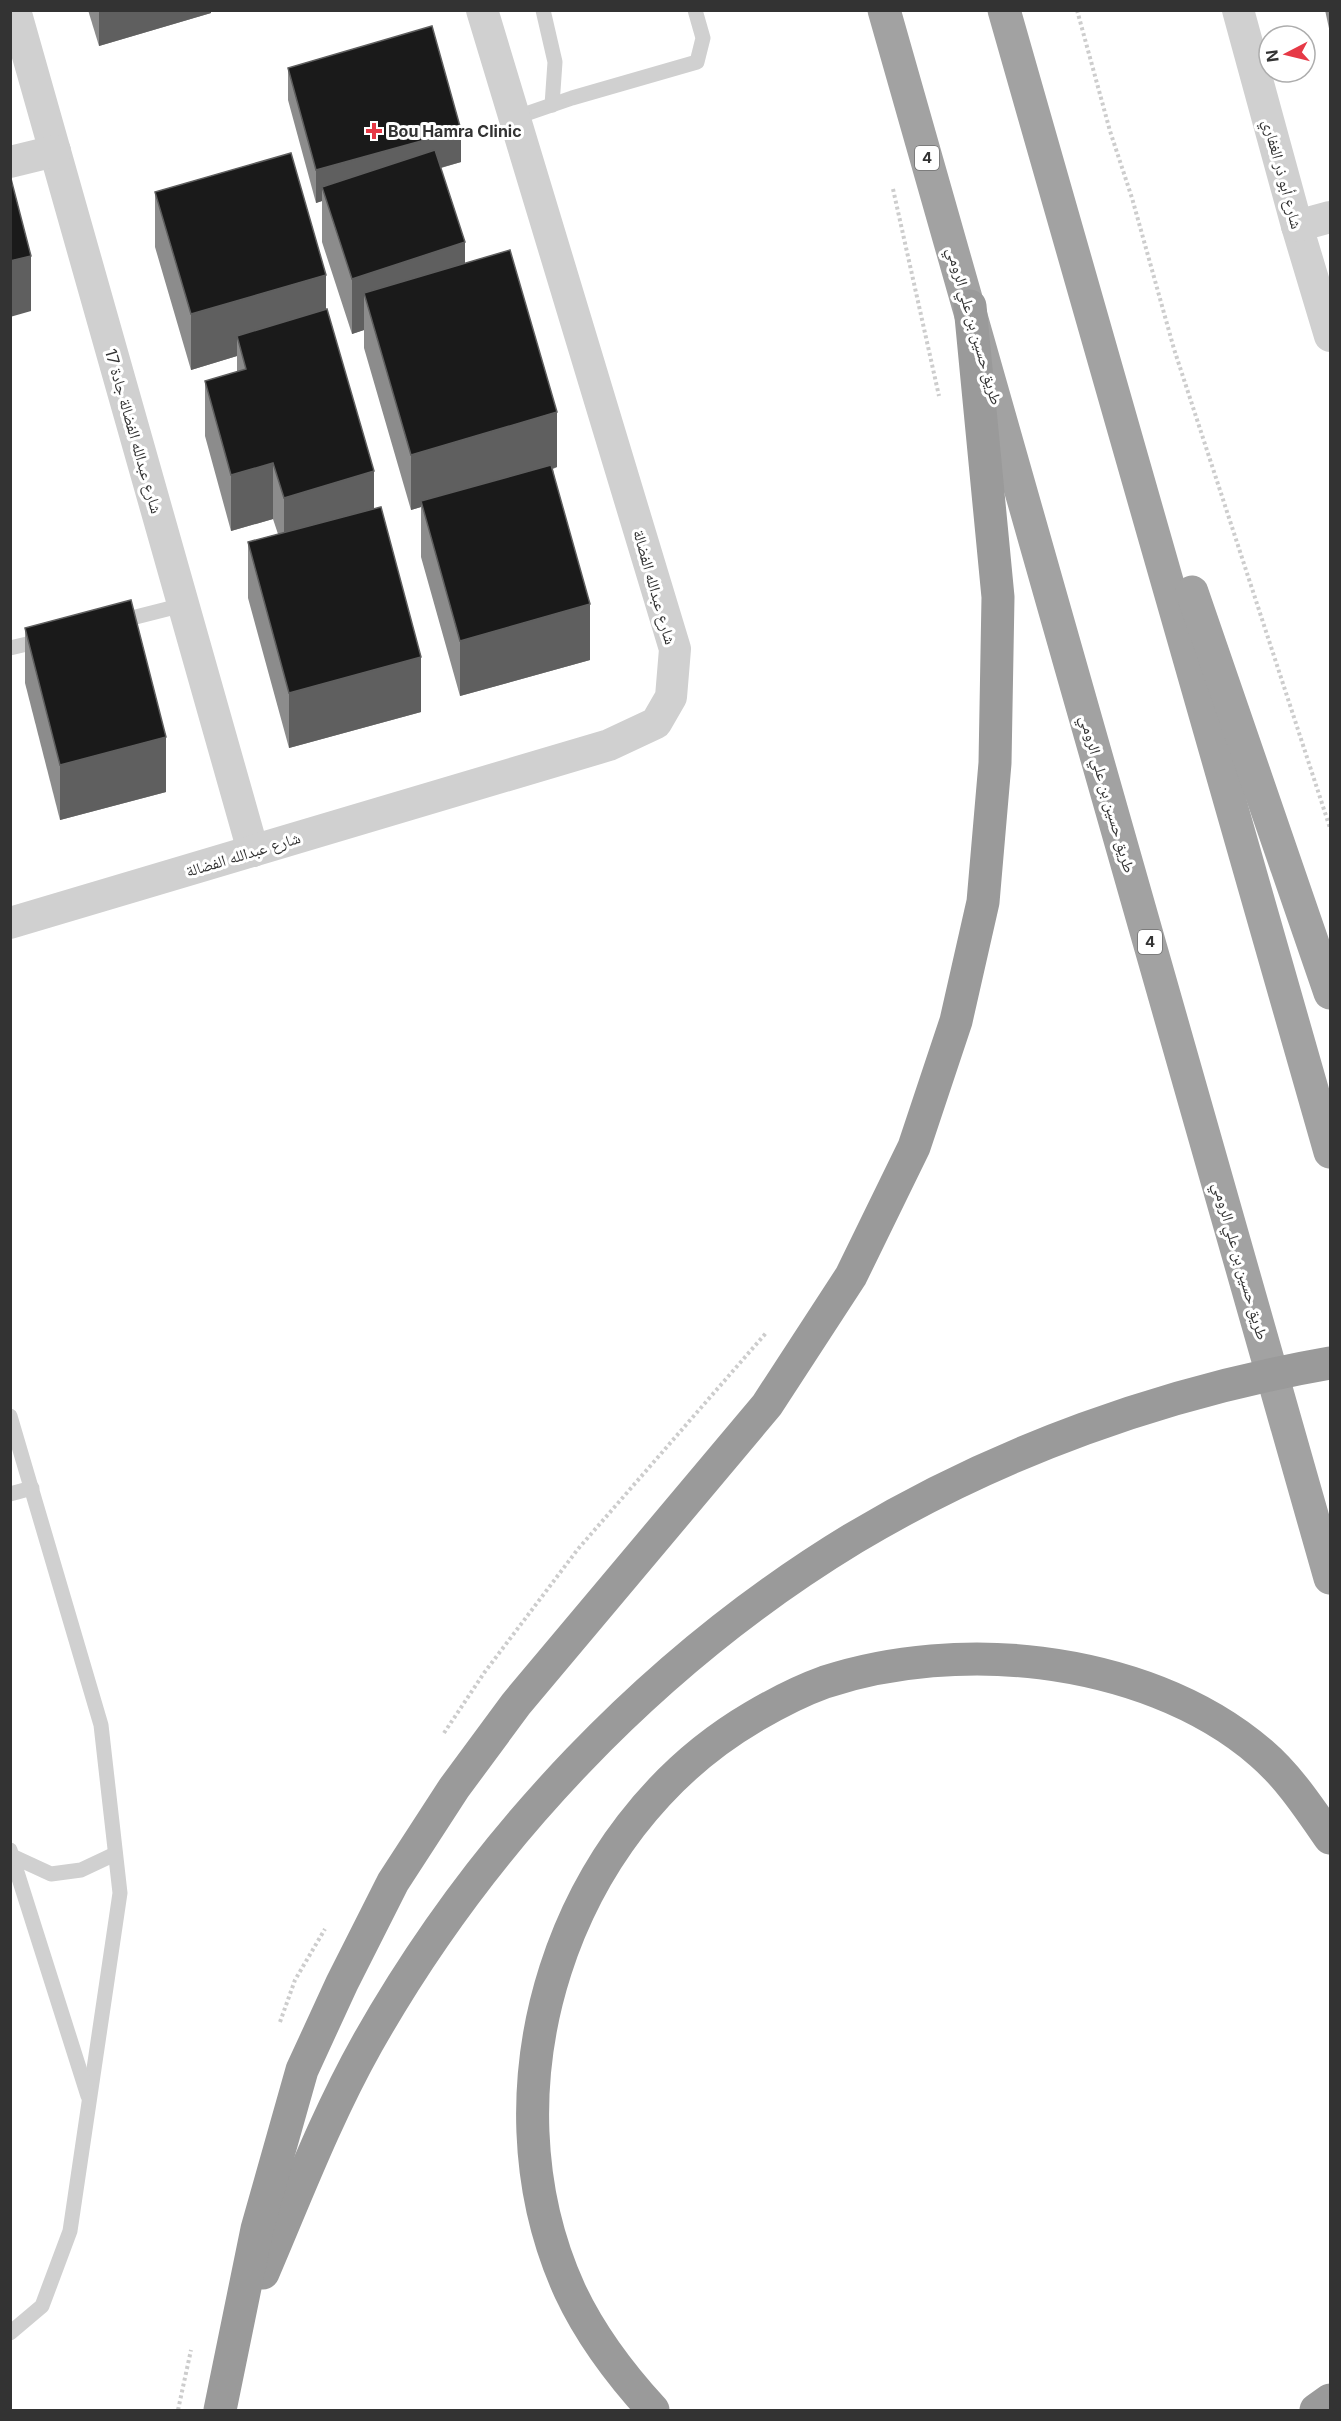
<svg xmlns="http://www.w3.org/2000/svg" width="1341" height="2421" viewBox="0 0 1341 2421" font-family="Inter,'Noto Naskh Arabic',sans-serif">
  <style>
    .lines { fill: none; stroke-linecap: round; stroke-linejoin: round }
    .path { stroke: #cdcdcd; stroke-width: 4; stroke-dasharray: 3 3; stroke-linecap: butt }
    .service { stroke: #d0d0d0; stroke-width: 15 }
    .minor { stroke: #d0d0d0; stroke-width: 32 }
    .trunk { stroke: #a2a2a2; stroke-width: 33 }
    .motorway { stroke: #9a9a9a; stroke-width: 33 }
    .wall { fill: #8c8c8c }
    .shaded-wall { fill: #5f5f5f }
    .building { fill: #1a1a1a; stroke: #5f5f5f; stroke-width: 1.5 }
    .poi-dot { fill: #e63946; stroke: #fff; stroke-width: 2 }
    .labels { text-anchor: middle; stroke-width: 6; stroke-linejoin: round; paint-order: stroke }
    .shield { fill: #fff; stroke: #707070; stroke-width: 1.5 }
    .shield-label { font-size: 15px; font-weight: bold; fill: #333 }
    .poi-label { font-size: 16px; font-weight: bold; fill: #333; stroke: #fff; text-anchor: start }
    .street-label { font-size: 16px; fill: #333; stroke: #fff }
  </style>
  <rect width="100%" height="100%" fill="#fff"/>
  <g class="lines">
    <!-- path -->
    <g class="path">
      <path d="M 1077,10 L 1110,131 L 1132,198 L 1174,349 L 1330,828"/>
      <path d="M 893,189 L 939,396"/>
      <path d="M 444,1733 L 484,1673 L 578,1549 L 766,1333"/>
      <path d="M 280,2022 L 295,1980 L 325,1929"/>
      <path d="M 178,2410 L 191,2350"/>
    </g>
    <!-- service -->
    <g class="service">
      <path d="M 543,10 L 555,62 L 552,105"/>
      <path d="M 514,118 L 572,98 L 697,62 L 703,38 L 695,10"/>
      <path d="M 116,622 L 183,605"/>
      <path d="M 10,648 L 44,640"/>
      <path d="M 10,1416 L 101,1725 L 120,1893 L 70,2231 L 42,2306 L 10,2333"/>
      <path d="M 10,1494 L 32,1488"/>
      <path d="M 10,1850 L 88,2096"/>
      <path d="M 12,1856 L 51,1874 L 81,1870 L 115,1854"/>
    </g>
    <!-- minor -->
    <g class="minor">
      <path d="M 15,10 L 253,851"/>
      <path d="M 1238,10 L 1297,226 L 1330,336"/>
      <path d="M 10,162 L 55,151"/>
      <path d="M 1297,226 L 1330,217"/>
      <path d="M 10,923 L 609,745 L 656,723 L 671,697 L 675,649 L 482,10"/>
    </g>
    <!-- trunk -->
    <g class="trunk">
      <path d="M 884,10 L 1330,1578"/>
      <path d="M 1004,10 L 1330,1152"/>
      <path d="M 1192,592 L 1330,993"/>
    </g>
    <!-- motorway -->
    <g class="motorway">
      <path d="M 263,2273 C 296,2196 326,2117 367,2044 C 482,1840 653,1660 854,1538 C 999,1451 1164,1392 1330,1363"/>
      <path d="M 220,2410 L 257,2229 L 302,2070 L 342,1983 L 393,1882 L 454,1788 L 516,1704 L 767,1405 L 851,1276 L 914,1147 L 956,1021 L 983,902 L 995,763 L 998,597 L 970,306"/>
      <path d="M 653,2410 C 620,2374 591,2336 570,2291 C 478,2089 562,1829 753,1717 C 775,1704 800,1691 825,1682 C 892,1660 971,1654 1041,1663 C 1120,1673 1201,1701 1261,1753 C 1289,1777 1309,1808 1330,1838"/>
      <path d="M 1316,2410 L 1330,2400"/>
    </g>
  </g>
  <!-- wall -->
  <g class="wall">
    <path d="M 88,10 L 211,10 L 211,13 L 99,46 Z"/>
    <path d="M 1325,10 L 1330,10 L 1330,33 Z"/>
    <path d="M 288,68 L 461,162 L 441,168 L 465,263 L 557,467 L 553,469 L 590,660 L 460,696 L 421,557 L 421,507 L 411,510 L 364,348 L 364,330 L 352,334 L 322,242 L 322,201 L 316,203 L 288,100 Z"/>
    <path d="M 155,192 L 326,310 L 421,712 L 289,748 L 248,598 L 248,542 L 278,534 L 273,519 L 231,531 L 205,436 L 205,381 L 237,372 L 237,356 L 191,370 L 155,247 Z"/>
    <path d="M 25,628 L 166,792 L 60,820 L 25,683 Z"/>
  </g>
  <!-- shaded-wall -->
  <g class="shaded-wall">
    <path d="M 99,10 L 211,10 L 211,13 L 99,46 Z"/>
    <path d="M 461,130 L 461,162 L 326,200 L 322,187 L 322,201 L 316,203 L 316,170 Z"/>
    <path d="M 465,242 L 465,297 L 364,293 L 364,330 L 352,334 L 352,279 Z"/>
    <path d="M 31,256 L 31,311 L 10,317 L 10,261 Z"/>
    <path d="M 326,275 L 326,330 L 237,336 L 237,356 L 191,370 L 191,314 Z"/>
    <path d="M 557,412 L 557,467 L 422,507 L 421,501 L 421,507 L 411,510 L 411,455 Z"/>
    <path d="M 273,463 L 273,519 L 231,531 L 231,475 Z"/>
    <path d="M 374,471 L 374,527 L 284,553 L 284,498 Z"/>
    <path d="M 590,604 L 590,660 L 460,696 L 460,641 Z"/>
    <path d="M 421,657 L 421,712 L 289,748 L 289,693 Z"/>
    <path d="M 166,737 L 166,792 L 60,820 L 60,765 Z"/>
  </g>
  <!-- building -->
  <g class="building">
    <path d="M 432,26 L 461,130 L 316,170 L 288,68 Z"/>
    <path d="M 435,150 L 465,242 L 352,279 L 322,187 Z"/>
    <path d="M 291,153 L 326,275 L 191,314 L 155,192 Z"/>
    <path d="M 10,175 L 31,256 L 10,261 Z"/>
    <path d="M 510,250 L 557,412 L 411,455 L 364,293 Z"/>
    <path d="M 327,309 L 374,471 L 284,498 L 273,463 L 231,475 L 205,381 L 246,369 L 237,336 Z"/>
    <path d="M 551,465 L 590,604 L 460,641 L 421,501 Z"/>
    <path d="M 381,507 L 421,657 L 289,693 L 248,542 Z"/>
    <path d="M 131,600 L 166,737 L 60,765 L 25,628 Z"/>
  </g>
  <!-- markers -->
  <path class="poi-dot" d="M371 122h6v6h6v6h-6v6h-6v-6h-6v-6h6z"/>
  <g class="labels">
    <!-- shield labels -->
    <g class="shield">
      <rect x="915" y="146" width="24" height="24" rx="4.5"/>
      <rect x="1138" y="930" width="24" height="24" rx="4.5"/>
    </g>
    <g class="shield-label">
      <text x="927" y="163">4</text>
      <text x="1150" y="947">4</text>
    </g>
    <!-- poi labels -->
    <g class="poi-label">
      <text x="388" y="137">Bou Hamra Clinic</text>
    </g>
    <!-- street labels -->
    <g class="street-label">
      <text transform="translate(1283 174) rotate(75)" y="6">شارع أبو ذر الغفاري</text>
      <text transform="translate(975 326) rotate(74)" y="6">طريق حسين بن علي الرومي</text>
      <text transform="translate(134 431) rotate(74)" y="6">شارع عبدالله الفضالة جادة 17</text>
      <text transform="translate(655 587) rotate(74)" y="6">شارع عبدالله الفضالة</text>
      <text transform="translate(1108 794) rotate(74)" y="6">طريق حسين بن علي الرومي</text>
      <text transform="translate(243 854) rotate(-17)" y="6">شارع عبدالله الفضالة</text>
      <text transform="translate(1241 1261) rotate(74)" y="6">طريق حسين بن علي الرومي</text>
    </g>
  </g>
  <!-- border -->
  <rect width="1341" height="2421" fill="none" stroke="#333333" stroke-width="24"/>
  <!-- north arrow -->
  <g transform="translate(1287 54) rotate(263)"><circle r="28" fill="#ffffff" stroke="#adadad" stroke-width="1.5"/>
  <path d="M0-4.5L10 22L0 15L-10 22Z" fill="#e63946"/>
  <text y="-9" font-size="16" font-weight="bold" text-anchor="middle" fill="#333333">N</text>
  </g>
</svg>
